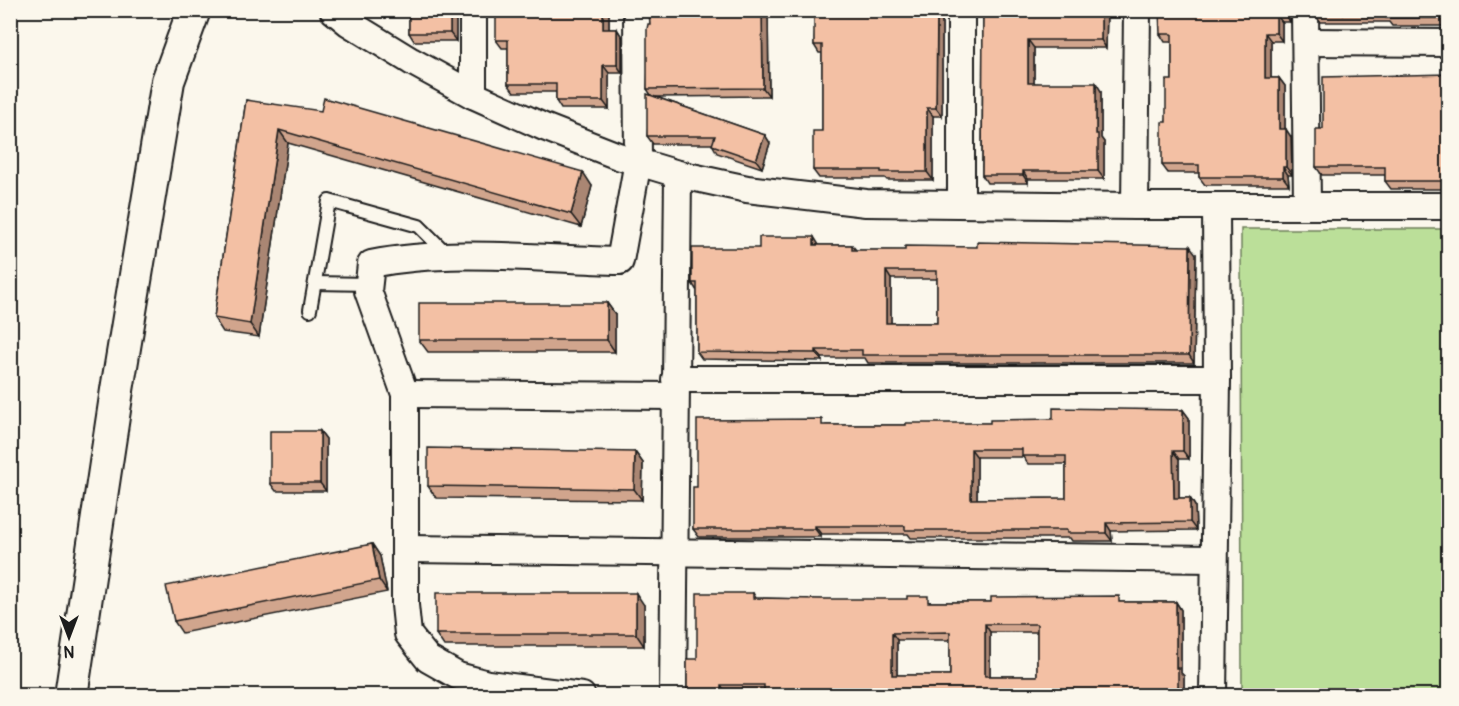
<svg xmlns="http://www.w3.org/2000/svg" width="1459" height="706" viewBox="0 0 1459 706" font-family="Pangolin,sans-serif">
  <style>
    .green { fill: #bbdf99; stroke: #6c7e5a; stroke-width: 1.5 }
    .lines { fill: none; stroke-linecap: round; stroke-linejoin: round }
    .service-casing { stroke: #1c1c1c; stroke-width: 16 }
    .minor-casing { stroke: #1c1c1c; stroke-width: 30 }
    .tertiary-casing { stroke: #1c1c1c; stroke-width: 36 }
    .service { stroke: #fbf7ec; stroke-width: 12 }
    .minor { stroke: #fbf7ec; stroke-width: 26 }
    .tertiary { stroke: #fbf7ec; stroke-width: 32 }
    .wall { fill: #d1a58d; stroke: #1c1c1c; stroke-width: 1.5; fill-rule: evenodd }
    .shaded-wall { fill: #aa8673; stroke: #1c1c1c; stroke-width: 1.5 }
    .building { fill: #f3c0a4; stroke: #1c1c1c; stroke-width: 1.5; fill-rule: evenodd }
  </style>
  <rect width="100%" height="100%" fill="#fbf7ec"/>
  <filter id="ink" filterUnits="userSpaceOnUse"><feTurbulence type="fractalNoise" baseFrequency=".0167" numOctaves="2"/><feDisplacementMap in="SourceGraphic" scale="12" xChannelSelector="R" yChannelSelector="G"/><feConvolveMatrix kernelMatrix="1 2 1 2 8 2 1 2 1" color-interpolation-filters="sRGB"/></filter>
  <g filter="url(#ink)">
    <!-- green -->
    <path class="green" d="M 1241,229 L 1448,229 L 1448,695 L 1242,695 Z"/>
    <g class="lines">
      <defs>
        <g id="service">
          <path d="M 315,283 L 369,284"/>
          <path d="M 310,310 L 329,201 L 419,226 L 447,254"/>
        </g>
        <g id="minor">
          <path d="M 333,10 L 349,23 L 411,61 L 473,95 L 544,127 L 618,156 L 678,174 L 747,189 L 866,203 L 1135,206 L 1448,206"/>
          <path d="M 473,10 L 473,95"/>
          <path d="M 961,10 L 961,204"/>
          <path d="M 1305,10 L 1307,206"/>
          <path d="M 1306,42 L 1448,43"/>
          <path d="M 1135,206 L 1137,10"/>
          <path d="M 675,379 L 1217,379"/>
          <path d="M 405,394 L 675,396"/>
          <path d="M 406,549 L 1214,559"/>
          <path d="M 582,696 L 488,684 L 458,676 L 428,659 L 408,634 L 405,605 L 405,394 L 368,291 L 371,264 C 450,248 540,259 620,261 L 638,161 L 637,10"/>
          <path d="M 673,696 L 678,174"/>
          <path d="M 1213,696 L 1217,379 L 1216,206"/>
        </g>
        <path id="tertiary" d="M 71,696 L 117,390 L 168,81 L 194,10"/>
      </defs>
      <!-- service casing -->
      <use href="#service" class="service-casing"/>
      <!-- minor casing -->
      <use href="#minor" class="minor-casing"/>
      <!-- tertiary casing -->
      <use href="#tertiary" class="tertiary-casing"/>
      <!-- service -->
      <use href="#service" class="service"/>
      <!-- minor -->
      <use href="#minor" class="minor"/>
      <!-- tertiary -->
      <use href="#tertiary" class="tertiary"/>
    </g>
    <!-- wall -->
    <g class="wall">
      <path d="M 372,10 L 456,10 L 456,41 L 414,41 L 409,33 L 409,13 L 377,14 Z"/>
      <path d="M 609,10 L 609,29 L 617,29 L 622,37 L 622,73 L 609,73 L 609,109 L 561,109 L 556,101 L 556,92 L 514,92 L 508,84 L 508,48 L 502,48 L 496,40 Z"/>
      <path d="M 649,10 L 768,10 L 769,96 L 656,97 L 765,135 L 770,143 L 762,168 L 717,153 L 712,144 L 653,144 L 647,136 L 651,95 L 647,89 L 650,24 Z"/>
      <path d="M 942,10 L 942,116 L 933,116 L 933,180 L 887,180 L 885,178 L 819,178 L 813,170 L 822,131 L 822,53 L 819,53 L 814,45 L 816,11 Z"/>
      <path d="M 983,10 L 1107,10 L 1106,48 L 1034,48 L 1034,83 L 1101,91 L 1101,138 L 1104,142 L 1104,179 L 1028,179 L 1028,183 L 987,183 L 982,175 Z"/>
      <path d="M 1291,10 L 1290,22 L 1282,22 L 1282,41 L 1271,41 L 1271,78 L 1279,78 L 1285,86 L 1285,129 L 1291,137 L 1292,175 L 1288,175 L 1289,185 L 1205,185 L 1199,177 L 1199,173 L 1168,173 L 1162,165 L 1166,122 L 1172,80 L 1172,42 L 1165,42 L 1160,34 Z"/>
      <path d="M 1449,10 L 1449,26 L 1392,26 L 1389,22 L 1320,22 L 1315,14 Z"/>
      <path d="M 1449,74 L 1449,189 L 1391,189 L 1385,181 L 1385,175 L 1322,175 L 1316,167 L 1323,129 Z"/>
      <path d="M 246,100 L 592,186 L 581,227 L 288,143 L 259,337 L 223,332 L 214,318 Z"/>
      <path d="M 819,245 L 852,245 L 856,250 L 1196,254 L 1194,363 L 868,363 L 865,358 L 822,358 L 822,361 L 702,359 L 697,352 L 697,291 L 692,283 L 759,248 ZM 891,279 L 937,279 L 937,323 L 891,323 Z"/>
      <path d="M 607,303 L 615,314 L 615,352 L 428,352 L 419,340 Z"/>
      <path d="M 1183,410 L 1189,418 L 1189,459 L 1179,459 L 1179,498 L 1190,498 L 1195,506 L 1196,530 L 1111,531 L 1112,541 L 1072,541 L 1070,538 L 911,538 L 908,534 L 821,534 L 821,537 L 699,537 L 693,529 L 697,487 L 826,425 L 906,425 L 990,423 L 1053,419 ZM 977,457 L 1023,457 L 1028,464 L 1066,464 L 1066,498 L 977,499 Z"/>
      <path d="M 320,431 L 326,439 L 326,491 L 276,491 L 270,483 Z"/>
      <path d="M 635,452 L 643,463 L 642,500 L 436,498 L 428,486 Z"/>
      <path d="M 372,544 L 380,556 L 387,592 L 182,633 L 174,621 Z"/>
      <path d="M 753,593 L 756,598 L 932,602 L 1176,602 L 1181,610 L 1181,673 L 1184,676 L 1184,696 L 764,696 L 764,693 L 726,693 L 726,696 L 687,696 L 697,659 ZM 990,632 L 1037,632 L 1037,676 L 990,676 ZM 897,640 L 950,640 L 950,675 L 897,675 Z"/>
      <path d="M 644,605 L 644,646 L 444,646 L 436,634 Z"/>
    </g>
    <!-- shaded-wall -->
    <g class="shaded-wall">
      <path d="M 450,10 L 456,10 L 456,41 L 450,33 Z"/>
      <path d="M 603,10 L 609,10 L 609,37 L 603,29 Z"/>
      <path d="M 762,10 L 768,10 L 769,96 L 763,88 Z"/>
      <path d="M 937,10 L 942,10 L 942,116 L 936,108 Z"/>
      <path d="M 1101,10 L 1107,10 L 1106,48 L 1101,40 Z"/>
      <path d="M 1285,10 L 1291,10 L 1290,22 L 1285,14 Z"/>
      <path d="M 1276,14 L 1282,22 L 1282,41 L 1276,33 Z"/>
      <path d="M 617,29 L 622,37 L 622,73 L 617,65 Z"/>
      <path d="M 1265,33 L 1271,41 L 1271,86 L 1265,78 Z"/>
      <path d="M 1028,40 L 1034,48 L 1034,91 L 1028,83 Z"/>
      <path d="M 603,65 L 609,73 L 609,109 L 603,101 Z"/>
      <path d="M 1279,78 L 1285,86 L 1285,137 L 1279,129 Z"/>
      <path d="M 1096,83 L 1101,91 L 1101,138 L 1104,142 L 1104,179 L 1098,171 L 1096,134 Z"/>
      <path d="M 927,108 L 933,116 L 933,180 L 927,172 Z"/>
      <path d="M 1286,129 L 1291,137 L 1292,175 L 1286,167 Z"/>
      <path d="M 279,130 L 288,143 L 259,337 L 250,324 Z"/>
      <path d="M 765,135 L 770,143 L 762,168 L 756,160 Z"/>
      <path d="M 1283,167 L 1288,175 L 1289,185 L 1283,177 Z"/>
      <path d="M 1023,171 L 1028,179 L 1028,183 L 1023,175 Z"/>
      <path d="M 583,172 L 592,186 L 581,227 L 571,214 Z"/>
      <path d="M 814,237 L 819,245 L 814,245 Z"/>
      <path d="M 1190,246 L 1196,254 L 1194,363 L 1189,355 Z"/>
      <path d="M 886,271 L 891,279 L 891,331 L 886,323 Z"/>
      <path d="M 607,303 L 615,314 L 615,352 L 607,340 Z"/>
      <path d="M 816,350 L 822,358 L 822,361 L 816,353 Z"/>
      <path d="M 1183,410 L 1189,418 L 1189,459 L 1183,451 Z"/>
      <path d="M 320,431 L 326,439 L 326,491 L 320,483 Z"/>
      <path d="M 971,449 L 977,457 L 977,507 L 971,499 Z"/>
      <path d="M 1173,451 L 1179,459 L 1179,506 L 1174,498 Z"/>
      <path d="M 635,452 L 643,463 L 642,500 L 634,489 Z"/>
      <path d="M 1190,498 L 1195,506 L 1196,530 L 1190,522 Z"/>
      <path d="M 1106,523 L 1111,531 L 1112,541 L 1106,533 Z"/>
      <path d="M 815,526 L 821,534 L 821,537 L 815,529 Z"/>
      <path d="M 372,544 L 380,556 L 387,592 L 379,580 Z"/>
      <path d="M 636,593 L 644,605 L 644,646 L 636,634 Z"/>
      <path d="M 1176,602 L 1181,610 L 1181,673 L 1184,676 L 1184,696 L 1182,696 L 1178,691 L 1176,668 Z"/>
      <path d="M 985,624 L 990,632 L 990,684 L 985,676 Z"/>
      <path d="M 892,633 L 897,640 L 897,683 L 892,675 Z"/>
      <path d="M 721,685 L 726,693 L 726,696 L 721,695 Z"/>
    </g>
    <!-- building -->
    <g class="building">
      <rect x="409" y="10" width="41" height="23"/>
      <path d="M 496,10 L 603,10 L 603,29 L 617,29 L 617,65 L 603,65 L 603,101 L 556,101 L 556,84 L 508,84 L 508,40 L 496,40 Z"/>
      <path d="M 649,10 L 762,10 L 763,88 L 647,89 L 647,29 L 648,24 L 650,24 Z"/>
      <path d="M 816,10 L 937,10 L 936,108 L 927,108 L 927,172 L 881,172 L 881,170 L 813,170 L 813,131 L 822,131 L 822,45 L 814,45 L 814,11 L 816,11 Z"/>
      <path d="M 983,10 L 1101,10 L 1101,40 L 1028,40 L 1028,83 L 1096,83 L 1096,134 L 1098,134 L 1098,171 L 1023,171 L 1023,175 L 982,175 Z"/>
      <path d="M 1159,10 L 1285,10 L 1285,14 L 1276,14 L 1276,33 L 1265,33 L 1265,78 L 1279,78 L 1279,129 L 1286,129 L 1286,167 L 1283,167 L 1283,177 L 1199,177 L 1199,165 L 1162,165 L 1162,122 L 1166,122 L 1166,80 L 1172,80 L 1172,34 L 1160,34 Z"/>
      <path d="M 1314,10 L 1449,10 L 1449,18 L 1386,18 L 1386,14 L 1315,14 Z"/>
      <path d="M 1449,74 L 1449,177 L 1448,177 L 1448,181 L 1385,181 L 1385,167 L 1316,167 L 1316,129 L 1323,129 L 1323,77 Z"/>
      <path d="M 647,94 L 765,135 L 756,160 L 712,145 L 715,136 L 647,136 Z"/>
      <path d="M 324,98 L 583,172 L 571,214 L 279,130 L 250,324 L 214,318 L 246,100 L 321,111 Z"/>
      <path d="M 759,237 L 814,237 L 814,245 L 852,245 L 852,250 L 905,250 L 905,246 L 977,247 L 977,242 L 1190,246 L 1189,355 L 862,355 L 862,350 L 816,350 L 816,353 L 697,352 L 697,283 L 692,283 L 692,248 L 759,248 ZM 886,271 L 937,271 L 937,323 L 886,323 Z"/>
      <rect x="419" y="303" width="188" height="37"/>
      <path d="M 1053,408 L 1183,410 L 1183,451 L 1173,451 L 1174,498 L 1190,498 L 1190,522 L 1106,523 L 1106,533 L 1067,533 L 1067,530 L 905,530 L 905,526 L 815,526 L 815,529 L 693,529 L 693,487 L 697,487 L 697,420 L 822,419 L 822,425 L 906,425 L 906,423 L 990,423 L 990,420 L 1053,419 ZM 971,449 L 1022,449 L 1022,456 L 1066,456 L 1066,498 L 971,499 Z"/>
      <rect x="270" y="431" width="50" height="52"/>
      <path d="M 428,448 L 635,452 L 634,489 L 428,486 Z"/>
      <path d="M 372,544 L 379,580 L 174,621 L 166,586 Z"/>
      <rect x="436" y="593" width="200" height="41"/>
      <path d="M 697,593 L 753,593 L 753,598 L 821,599 L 907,599 L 907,596 L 928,596 L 928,602 L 991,602 L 991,597 L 1119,596 L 1119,602 L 1176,602 L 1176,668 L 1178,668 L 1178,691 L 1170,691 L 1170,696 L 764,696 L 764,685 L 721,685 L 721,695 L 687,696 L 687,659 L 697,659 ZM 985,624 L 1037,624 L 1037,676 L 985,676 ZM 950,632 L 950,675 L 892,675 L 892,633 Z"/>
    </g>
  </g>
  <!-- margin -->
  <rect width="1459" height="706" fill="none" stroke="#fbf7ec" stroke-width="36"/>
  <rect x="18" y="18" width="1423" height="670" fill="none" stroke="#1c1c1c" stroke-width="2" filter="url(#ink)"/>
  <!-- north arrow -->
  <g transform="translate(69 637) rotate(180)" stroke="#fbf7ec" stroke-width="4.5" paint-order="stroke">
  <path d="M0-4.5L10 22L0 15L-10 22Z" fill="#1c1c1c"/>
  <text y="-9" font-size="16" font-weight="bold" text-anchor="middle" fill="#1c1c1c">N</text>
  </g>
</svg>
